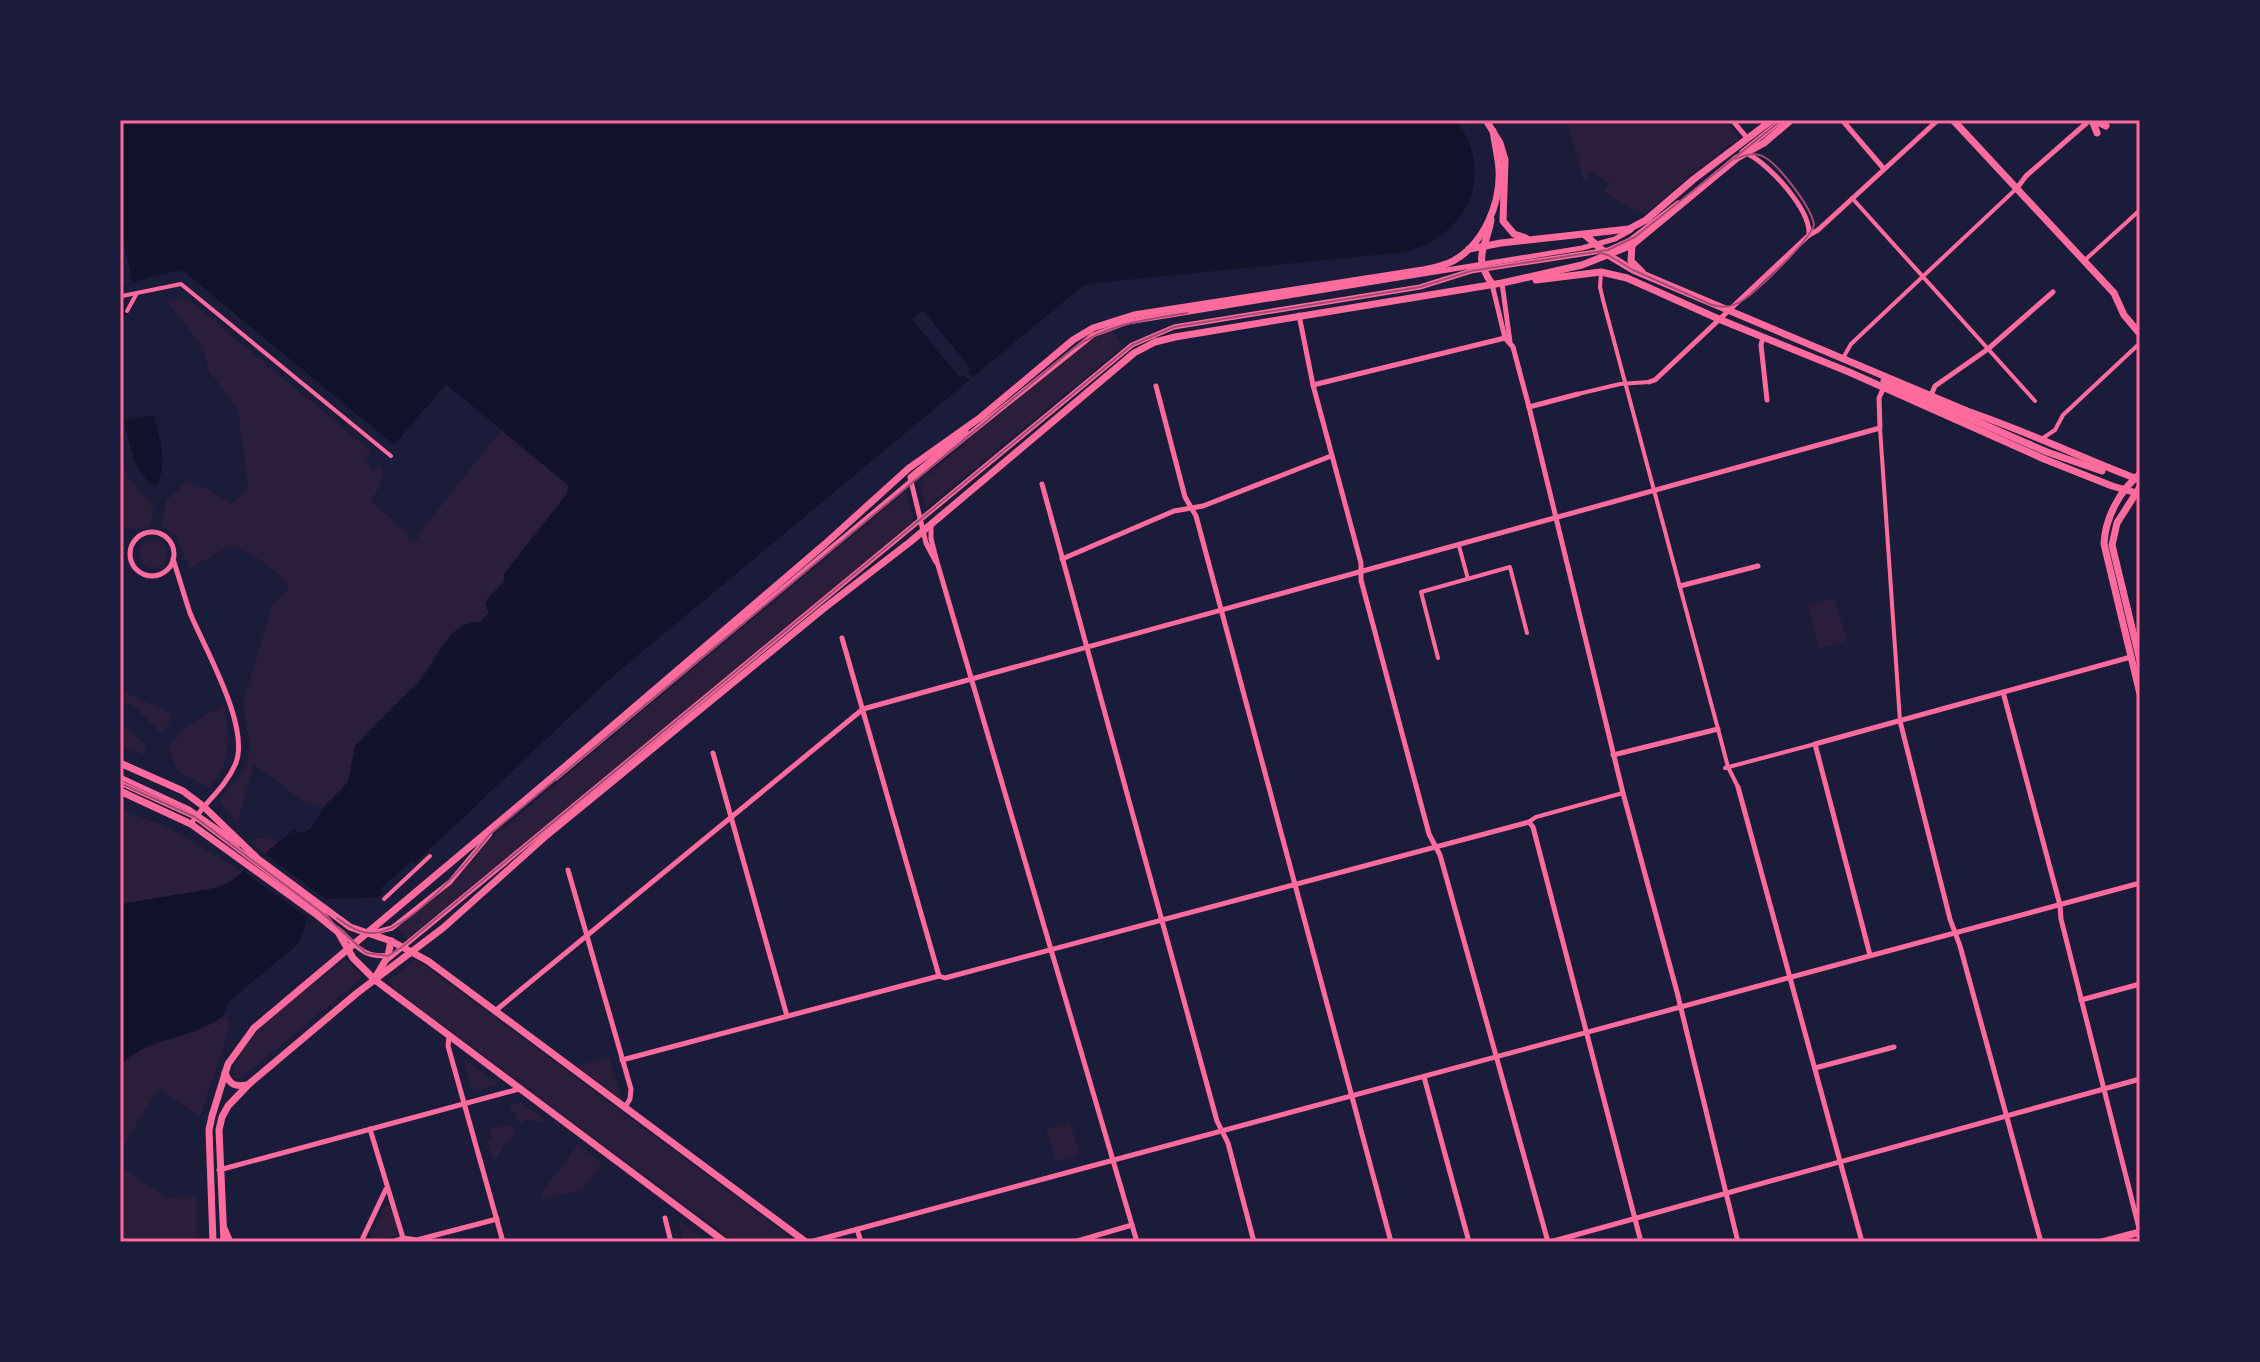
<svg xmlns="http://www.w3.org/2000/svg" width="2260" height="1362" viewBox="0 0 2260 1362" font-family="'Source Sans 3',sans-serif">
  <style>
    .green { fill: #2a1e3b }
    .water { fill: #12122b }
    .pier { fill: #1b1b3a }
    .lines { fill: none; stroke-linecap: round; stroke-linejoin: round }
    .pedestrian { stroke: #ff6b9d; stroke-width: 4 }
    .minor { stroke: #ff6b9d; stroke-width: 5 }
    .tertiary { stroke: #ff6b9d; stroke-width: 7 }
    .secondary { stroke: #ff6b9d; stroke-width: 7 }
    .tram { stroke: #a44b75; stroke-width: 2 }
    .neatline { fill: none; stroke: #ff6b9d; stroke-width: 3 }
  </style>
  <rect width="100%" height="100%" fill="#1b1b3a"/>
  <!-- green -->
  <g class="green">
    <path d="M 1567,120 L 1725,120 L 1740,139 L 1726,147 L 1645,213 L 1629,208 L 1604,192 L 1609,182 L 1590,172 L 1584,183 Z"/>
    <path d="M 180,298 L 190,301 L 371,451 L 366,457 L 372,473 L 380,463 C 387,479 380,488 370,500 L 406,532 L 408,540 L 416,541 L 419,534 L 501,430 L 569,486 L 566,495 L 504,574 L 504,582 L 488,598 L 489,613 L 480,623 L 468,622 L 442,646 L 419,683 L 409,691 L 355,746 L 348,782 L 324,807 L 305,803 L 254,764 L 237,825 L 219,800 L 246,768 L 250,746 L 243,703 L 272,606 L 289,587 C 282,574 243,544 228,548 C 215,552 201,563 189,569 L 177,536 L 161,526 L 166,501 L 186,482 L 206,489 L 232,504 L 248,487 L 238,409 L 209,371 L 202,346 L 167,301 Z"/>
    <path d="M 1113,330 L 1123,347 L 927,507 L 920,488 L 921,481 L 970,439 L 972,434 L 1093,338 Z"/>
    <path d="M 120,450 C 122,456 123,464 125,470 C 132,486 147,495 154,510 L 150,525 L 141,529 L 120,529 Z"/>
    <path d="M 906,491 L 914,522 L 407,940 L 397,928 L 449,887 L 487,842 Z"/>
    <circle cx="153" cy="554" r="14"/>
    <path d="M 1835,598 L 1847,641 L 1819,650 L 1808,605 Z"/>
    <path d="M 126,693 L 171,713 C 171,723 168,727 161,733 L 133,705 L 120,700 L 120,694 Z"/>
    <path d="M 224,705 C 230,741 232,758 210,788 L 178,772 L 168,748 L 184,728 Z"/>
    <path d="M 120,722 L 145,744 L 145,755 L 120,745 Z"/>
    <path d="M 120,809 L 165,826 L 244,872 C 218,897 156,898 120,904 Z"/>
    <path d="M 273,837 L 277,843 L 265,854 L 251,842 L 251,839 Z"/>
    <path d="M 416,959 L 789,1236 L 790,1242 L 735,1242 L 396,991 L 389,981 Z"/>
    <path d="M 344,960 L 348,961 L 362,978 L 240,1079 L 233,1078 C 231,1038 314,985 344,960 Z"/>
    <path d="M 225,1015 L 230,1025 L 200,1117 L 159,1089 L 120,1149 L 120,1065 C 151,1035 190,1041 225,1015 Z"/>
    <path d="M 609,1057 L 623,1101 L 576,1066 Z"/>
    <path d="M 463,1058 L 498,1083 L 497,1085 L 472,1091 Z"/>
    <path d="M 520,1102 L 545,1120 L 544,1122 L 525,1120 L 521,1124 L 509,1105 Z"/>
    <path d="M 1070,1122 L 1080,1155 L 1056,1162 L 1046,1129 Z"/>
    <path d="M 510,1124 L 516,1131 L 494,1161 L 487,1141 L 492,1139 L 490,1129 Z"/>
    <path d="M 578,1144 L 602,1163 L 582,1190 L 543,1199 L 541,1194 Z"/>
    <path d="M 120,1166 L 167,1198 L 196,1195 L 196,1242 L 120,1242 Z"/>
    <path d="M 390,1205 L 398,1233 L 396,1236 L 373,1242 L 370,1236 L 385,1206 Z"/>
    <path d="M 678,1220 L 707,1242 L 684,1242 Z"/>
  </g>
  <!-- water -->
  <g class="water">
    <path d="M 120,120 L 1456,120 C 1496,175 1468,234 1406,252 L 1085,284 L 614,675 L 415,863 L 412,861 L 380,889 L 383,892 L 378,897 L 329,899 L 307,918 L 299,943 L 227,1003 L 227,1009 L 223,1013 L 225,1015 C 190,1041 151,1035 120,1065 L 120,904 L 211,889 L 229,883 L 296,828 L 297,832 L 302,833 L 310,829 L 324,807 L 348,782 L 355,746 L 409,691 C 436,672 442,621 480,622 L 489,613 L 485,604 L 488,598 L 504,582 L 504,574 L 566,495 L 569,486 L 446,384 L 394,445 L 182,270 C 163,275 134,277 121,292 L 128,315 L 120,318 Z"/>
    <path d="M 154,415 C 159,438 169,464 156,487 C 134,475 130,444 124,421 Z"/>
  </g>
  <!-- pier -->
  <g class="pier">
    <path d="M 120,226 L 133,283 L 123,288 L 120,276 Z"/>
    <path d="M 923,310 L 971,369 L 968,372 L 972,377 L 968,380 L 964,375 L 960,378 L 912,319 Z"/>
    <path d="M 265,854 L 331,903 L 311,920 L 244,872 Z"/>
  </g>
  <g class="lines">
    <!-- pedestrian -->
    <g class="pedestrian">
      <path d="M 1852,198 L 2035,401"/>
      <path d="M 2085,260 L 2140,210"/>
      <path d="M 1601,273 L 1600,287 L 1603,300 L 1718,729 L 1728,767 L 1738,787"/>
      <path d="M 122,296 L 181,284 L 391,456"/>
      <path d="M 127,311 L 137,293"/>
      <path d="M 1843,358 L 1851,344 L 2016,189"/>
      <path d="M 1578,394 L 1620,384 L 1649,382"/>
      <path d="M 1880,428 L 1900,721"/>
      <path d="M 2043,438 L 2055,430 L 2063,415 L 2140,343"/>
      <path d="M 1459,546 L 1468,579"/>
      <path d="M 1438,658 L 1421,592 L 1510,567 L 1527,633"/>
      <path d="M 1725,768 L 1815,744"/>
      <path d="M 1530,821 L 1536,817 L 1623,793"/>
      <path d="M 384,899 L 430,856"/>
    </g>
    <!-- minor -->
    <g class="minor">
      <path d="M 1732,120 L 1748,139"/>
      <path d="M 1842,120 L 1884,169"/>
      <path d="M 1742,152 L 1782,120"/>
      <path d="M 1748,154 C 1770,165 1811,210 1809,235"/>
      <path d="M 2017,188 L 2026,176 L 2090,120"/>
      <path d="M 1502,283 L 1510,342"/>
      <path d="M 1492,284 L 1505,338 L 1513,347 L 1529,407 L 1623,793 L 1677,992 L 1738,1242"/>
      <path d="M 1299,315 L 1313,385 L 1361,563 L 1361,580 L 1429,834 L 1440,855 L 1548,1242"/>
      <path d="M 1763,337 L 1761,345 L 1767,400"/>
      <path d="M 1649,382 L 1655,380 L 1809,235 L 1818,230 L 1938,120"/>
      <path d="M 1313,385 L 1505,338"/>
      <path d="M 1156,386 L 1185,497 L 1196,516 L 1391,1242"/>
      <path d="M 1931,395 L 1935,386 L 1988,349 L 2053,292"/>
      <path d="M 1529,407 L 1578,394"/>
      <path d="M 1042,484 L 1217,1121 L 1228,1143 L 1254,1242"/>
      <path d="M 931,524 L 931,539 L 937,562 L 1137,1242"/>
      <circle cx="152" cy="554" r="22"/>
      <path d="M 173,559 C 179,577 184,595 190,613 C 204,647 252,729 235,765 C 225,788 204,803 191,824"/>
      <path d="M 1062,559 L 1174,511 L 1203,506 L 1331,456"/>
      <path d="M 936,562 L 926,543 L 910,477 L 966,431"/>
      <path d="M 1680,586 L 1758,566"/>
      <path d="M 842,638 L 939,976"/>
      <path d="M 2003,692 L 2060,905 L 2061,919 L 2140,1232"/>
      <path d="M 1900,721 L 1950,919 L 1960,946 L 2041,1242"/>
      <path d="M 713,753 L 787,1016"/>
      <path d="M 1613,755 L 1718,729"/>
      <path d="M 120,777 L 189,809 L 239,844"/>
      <path d="M 556,778 L 916,477 L 1093,335 L 1128,322 L 1582,248 L 1615,239 L 1631,230"/>
      <path d="M 120,783 L 195,817 L 321,912 L 330,922"/>
      <path d="M 1738,787 L 1862,1242"/>
      <path d="M 568,870 L 631,1089 L 630,1099 L 625,1107"/>
      <path d="M 338,929 C 357,945 362,959 390,955"/>
      <path d="M 372,933 L 392,928 L 450,882 L 490,834"/>
      <path d="M 1870,955 L 1815,744 L 2131,657"/>
      <path d="M 387,960 L 1132,345 L 1174,327 L 1420,287 L 1471,271 L 1608,250 L 1630,240 L 1678,203"/>
      <path d="M 2081,1000 L 2140,984"/>
      <path d="M 495,1011 L 863,709 L 1880,428 L 1879,398 L 1884,387"/>
      <path d="M 449,1037 L 448,1046 L 503,1242"/>
      <path d="M 622,1060 L 939,976 L 945,978 L 1529,822 L 1533,827 L 1641,1242"/>
      <path d="M 1815,1068 L 1894,1047"/>
      <path d="M 1424,1077 L 1469,1242"/>
      <path d="M 370,1129 L 403,1238"/>
      <path d="M 219,1170 L 519,1089"/>
      <path d="M 665,1218 L 671,1242"/>
      <path d="M 225,1228 L 231,1242"/>
      <path d="M 857,1229 L 861,1242"/>
      <path d="M 361,1242 L 386,1189"/>
      <path d="M 392,1242 L 403,1238 L 417,1240 L 497,1219"/>
      <path d="M 810,1242 L 2140,883"/>
      <path d="M 1074,1242 L 1132,1225"/>
      <path d="M 1550,1242 L 2140,1079"/>
    </g>
    <!-- tertiary -->
    <g class="tertiary">
      <path d="M 1486,120 L 1500,143 L 1505,160 L 1503,221 L 1514,234 L 1526,238"/>
      <path d="M 1953,120 L 2114,293 L 2124,315 L 2140,334"/>
      <path d="M 1491,220 C 1486,250 1472,255 1492,284"/>
      <path d="M 1585,235 L 1608,255 L 1633,270 L 1967,411 C 2026,431 2082,458 2140,480"/>
      <path d="M 1632,245 L 1631,261 L 1642,272"/>
      <path d="M 1469,249 L 1501,243 L 1629,229 L 1646,220 L 1694,179 L 1772,120"/>
      <path d="M 1536,280 L 1601,272 L 1627,278 L 1721,320 L 1849,372 L 2044,459 L 2112,486 L 2140,494"/>
      <path d="M 1884,381 L 2047,452 L 2102,471"/>
      <path d="M 2140,474 C 2120,490 2105,518 2104,544 L 2140,694"/>
      <path d="M 2140,487 L 2117,523 L 2112,545 L 2140,661"/>
      <path d="M 120,763 L 183,791 L 203,806 L 258,859 L 350,927 L 391,941 L 428,961 L 806,1242"/>
      <path d="M 120,791 L 191,824 L 317,915 L 338,932 L 353,958 L 375,980 L 725,1242"/>
      <path d="M 375,978 L 388,956 L 391,941"/>
      <path d="M 225,1073 C 230,1085 235,1087 247,1085"/>
      <path d="M 213,1242 L 209,1130 L 212,1116 L 228,1064 L 254,1028 L 555,775 L 825,544 L 909,468 L 981,417 L 1073,340 L 1093,328 L 1134,315 L 1423,270 C 1433,268 1444,266 1453,261 C 1484,244 1501,203 1499,169 C 1498,157 1495,144 1493,131"/>
      <path d="M 224,1242 L 219,1130 L 222,1117 L 228,1106 L 249,1084 L 357,993 L 443,928 L 547,835 L 823,609 L 910,542 L 1134,353 L 1155,342 L 1175,337 L 1502,283 L 1582,265 L 1632,245 L 1737,158 L 1764,143 L 1791,120"/>
      <path d="M 2102,1242 L 2140,1232"/>
    </g>
    <!-- secondary -->
    <g class="secondary">
      <path d="M 2092,120 L 2097,133"/>
      <path d="M 2094,120 L 2106,126"/>
    </g>
    <!-- tram -->
    <g class="tram">
      <path d="M 1596,252 L 1608,255 L 1633,270 L 1712,305 C 1721,307 1729,308 1738,303 C 1754,295 1808,242 1814,225 C 1812,208 1781,168 1766,158 C 1757,152 1745,154 1736,159"/>
      <path d="M 120,783 L 195,817 L 321,912 L 366,953 L 388,956 L 402,947 L 1132,345 L 1174,327 L 1420,287 L 1471,271 L 1608,250 L 1635,237 L 1782,120"/>
      <path d="M 337,918 C 347,925 358,933 371,933 C 406,935 468,862 489,835 L 1074,348 C 1109,323 1146,320 1187,313"/>
    </g>
  </g>
  <!-- border -->
  <rect width="2260" height="1362" fill="none" stroke="#1b1b3a" stroke-width="244"/>
  <rect x="122" y="122" width="2016" height="1118" class="neatline"/>
</svg>
